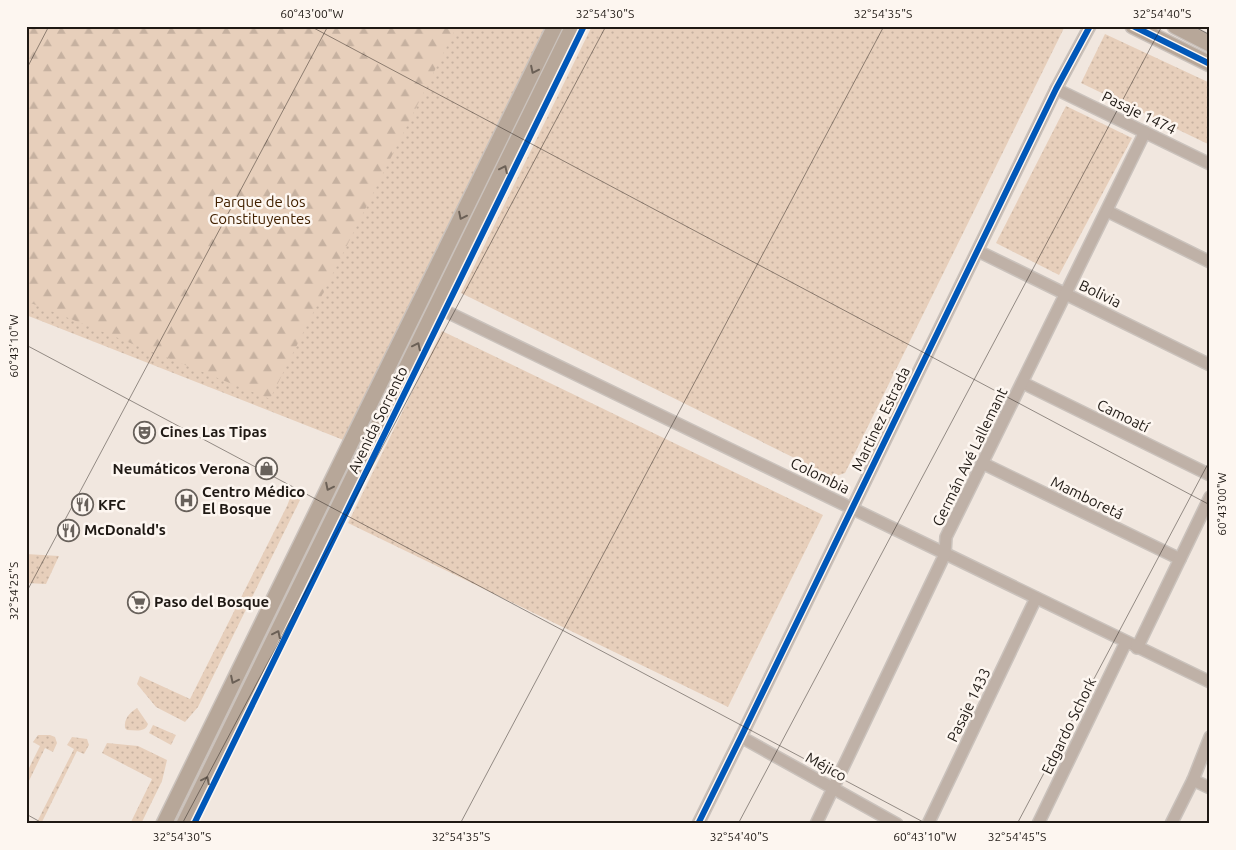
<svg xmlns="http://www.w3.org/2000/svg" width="1236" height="850" viewBox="0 0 1236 850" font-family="Ubuntu,sans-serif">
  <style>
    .grass { fill: url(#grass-dots) }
    .forest { fill: url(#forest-firs) }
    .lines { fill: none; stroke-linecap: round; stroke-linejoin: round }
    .minor-casing { stroke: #cac2bc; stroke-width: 14 }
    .major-casing { stroke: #cac2bc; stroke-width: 18 }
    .minor { stroke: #bfb1a7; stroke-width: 11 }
    .major { stroke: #b7a799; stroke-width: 15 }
    .cycleway-casing { stroke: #fdf6f0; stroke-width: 9 }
    .cycleway { stroke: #0057b8; stroke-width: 6 }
    .oneway { stroke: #6b6056 }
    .ticks { fill: none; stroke: #1f1914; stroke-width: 1; stroke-opacity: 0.45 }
    .labels { text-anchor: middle; stroke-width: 5; stroke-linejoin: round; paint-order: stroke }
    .street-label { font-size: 15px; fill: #1f1914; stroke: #fdf6f0 }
    .park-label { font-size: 15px; fill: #422100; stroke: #fdf6f0 }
    .poi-label { font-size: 15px; font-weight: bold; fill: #1f1914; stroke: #fdf6f0; text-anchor: start }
    .neatline { fill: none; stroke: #1f1914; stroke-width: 2 }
    .ticks-label { font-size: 12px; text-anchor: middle; fill: #1f1914 }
  </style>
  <defs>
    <pattern id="grass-dots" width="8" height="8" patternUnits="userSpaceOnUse" patternTransform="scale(1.25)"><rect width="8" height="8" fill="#e7cfbb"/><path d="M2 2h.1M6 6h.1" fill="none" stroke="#c6b1a0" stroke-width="1.8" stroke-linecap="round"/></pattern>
    <pattern id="forest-firs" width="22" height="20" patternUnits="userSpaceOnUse" patternTransform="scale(1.25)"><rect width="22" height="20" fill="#e7cfbb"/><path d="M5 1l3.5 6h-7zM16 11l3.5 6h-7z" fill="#c6b1a0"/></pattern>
  </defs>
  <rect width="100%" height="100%" fill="#f1e7df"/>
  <!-- grass -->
  <g class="grass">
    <path d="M 26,26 L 555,26 L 351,443 L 26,315 Z"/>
    <path d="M 562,26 L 566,26 L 176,824 L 172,824 Z"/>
    <path d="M 592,26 L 1065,26 L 845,473 L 833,477 L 461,293 Z"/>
    <path d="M 1105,34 L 1210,83 L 1210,145 L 1081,83 Z"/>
    <path d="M 1066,106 L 1132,138 L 1059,275 L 996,243 Z"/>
    <path d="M 442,331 L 823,515 L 728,707 L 348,523 Z"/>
    <path d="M 292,493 L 301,498 L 198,707 L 185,722 L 156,707 L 137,684 L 140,676 L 190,699 L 287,506 Z"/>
    <path d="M 26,554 L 59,556 L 46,584 L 26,583 Z"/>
    <path d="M 137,708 L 148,724 C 145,733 135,730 127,730 L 125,728 C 124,719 129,713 137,708 Z"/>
    <path d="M 153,725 L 176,735 L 171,745 L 149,733 Z"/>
    <path d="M 38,735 L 50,735 L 55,737 L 57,743 L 53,752 L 45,748 L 26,787 L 26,774 L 40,746 L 33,742 Z"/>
    <path d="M 72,737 L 87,739 L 89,745 L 84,754 L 77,751 L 41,824 L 36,824 L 74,749 L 67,745 Z"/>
    <path d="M 107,743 L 138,746 L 167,760 L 162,781 L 141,824 L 130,824 L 152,779 L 102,753 Z"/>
  </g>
  <!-- forest -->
  <path class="forest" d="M 26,26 L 457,26 L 270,399 L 26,301 Z"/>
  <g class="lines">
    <defs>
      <g id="minor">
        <path d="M 1056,89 L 1210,164"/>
        <path d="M 1107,211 L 1210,262"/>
        <path d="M 978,251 L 1210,365"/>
        <path d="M 445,311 L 1210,682"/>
        <path d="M 1023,383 L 1210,475"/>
        <path d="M 982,463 L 1180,559"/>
        <path d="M 1137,648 L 1210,497"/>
        <path d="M 741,737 L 897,824"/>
        <path d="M 1193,780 L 1210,788"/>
        <path d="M 698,824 L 741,737 L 1056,89 L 1090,26"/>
        <path d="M 816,824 L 945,554 L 946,537 L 1145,132"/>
        <path d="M 928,824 L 1036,598"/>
        <path d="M 1038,824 L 1126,642"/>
        <path d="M 1171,824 L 1193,780 L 1210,737"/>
      </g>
      <g id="major">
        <path d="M 1133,26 L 1210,64"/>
        <path d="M 1175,26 L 1210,44"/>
        <path d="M 164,824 L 555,26"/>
        <path d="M 184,824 L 573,26"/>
      </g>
    </defs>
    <!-- minor casing -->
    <use href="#minor" class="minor-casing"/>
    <!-- major casing -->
    <use href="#major" class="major-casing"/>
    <!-- minor -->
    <use href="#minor" class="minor"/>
    <!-- major -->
    <use href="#major" class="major"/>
    <defs>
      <g id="cycleway">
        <path d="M 1133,26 L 1210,64"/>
        <path d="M 194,824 L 584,26"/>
        <path d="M 698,824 L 741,737 L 1056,89 L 1090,26"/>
      </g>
    </defs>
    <!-- cycleway casing -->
    <use href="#cycleway" class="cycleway-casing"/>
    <!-- cycleway -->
    <use href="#cycleway" class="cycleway"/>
  </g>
  <!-- one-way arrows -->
  <defs><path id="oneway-chevron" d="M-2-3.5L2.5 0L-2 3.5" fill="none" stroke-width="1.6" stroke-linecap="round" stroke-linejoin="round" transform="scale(1.25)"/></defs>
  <g class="oneway">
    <use href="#oneway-chevron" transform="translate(534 70) rotate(116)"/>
    <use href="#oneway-chevron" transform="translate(504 169) rotate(-64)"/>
    <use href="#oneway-chevron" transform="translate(462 216) rotate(116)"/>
    <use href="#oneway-chevron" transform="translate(417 346) rotate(-64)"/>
    <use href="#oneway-chevron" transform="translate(329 487) rotate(116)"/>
    <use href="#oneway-chevron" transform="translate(277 634) rotate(-64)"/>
    <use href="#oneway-chevron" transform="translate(234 680) rotate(116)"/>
    <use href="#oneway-chevron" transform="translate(206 780) rotate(-64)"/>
  </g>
  <!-- ticks -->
  <path class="ticks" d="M 310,26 L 1210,505M 1193,26 L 1210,35M 26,70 L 49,26M 26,345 L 927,824M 26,593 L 328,26M 26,814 L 44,824M 182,824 L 606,26M 460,824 L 884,26M 738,824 L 1162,26M 1017,824 L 1210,460"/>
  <!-- icons -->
  <defs>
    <symbol id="theatre-ring" viewBox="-11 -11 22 22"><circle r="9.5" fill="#fdf6f0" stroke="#68615b" stroke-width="1.5"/><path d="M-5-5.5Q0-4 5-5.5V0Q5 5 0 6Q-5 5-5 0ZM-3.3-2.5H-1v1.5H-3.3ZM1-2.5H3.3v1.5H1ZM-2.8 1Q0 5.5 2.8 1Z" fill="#68615b"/></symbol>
    <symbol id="shop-ring" viewBox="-11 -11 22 22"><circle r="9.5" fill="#fdf6f0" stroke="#68615b" stroke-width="1.5"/><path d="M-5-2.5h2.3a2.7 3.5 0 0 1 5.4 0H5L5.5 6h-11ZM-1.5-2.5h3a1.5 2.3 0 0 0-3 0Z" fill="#68615b"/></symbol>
    <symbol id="hospital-ring" viewBox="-11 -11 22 22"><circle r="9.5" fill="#fdf6f0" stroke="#68615b" stroke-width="1.5"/><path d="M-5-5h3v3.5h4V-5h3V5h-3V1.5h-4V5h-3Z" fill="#68615b"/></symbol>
    <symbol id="restaurant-ring" viewBox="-11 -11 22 22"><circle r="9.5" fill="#fdf6f0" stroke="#68615b" stroke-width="1.5"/><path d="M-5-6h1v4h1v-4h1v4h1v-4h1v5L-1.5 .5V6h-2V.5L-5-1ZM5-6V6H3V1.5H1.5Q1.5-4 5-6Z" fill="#68615b"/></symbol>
    <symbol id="supermarket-ring" viewBox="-11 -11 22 22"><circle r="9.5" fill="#fdf6f0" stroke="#68615b" stroke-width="1.5"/><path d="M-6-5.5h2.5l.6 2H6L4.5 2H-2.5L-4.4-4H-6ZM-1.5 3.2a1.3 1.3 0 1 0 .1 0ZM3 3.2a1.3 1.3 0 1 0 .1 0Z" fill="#68615b"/></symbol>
  </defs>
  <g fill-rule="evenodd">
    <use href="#theatre-ring" x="132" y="420" width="25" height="25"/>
    <use href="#shop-ring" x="254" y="456" width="25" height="25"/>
    <use href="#hospital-ring" x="174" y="488" width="25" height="25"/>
    <use href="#restaurant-ring" x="70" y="492" width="25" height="25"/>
    <use href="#restaurant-ring" x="56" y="518" width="25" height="25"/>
    <use href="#supermarket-ring" x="126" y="590" width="25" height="25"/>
  </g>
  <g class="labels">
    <!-- street labels -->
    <g class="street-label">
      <text transform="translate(1139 113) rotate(26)" y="5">Pasaje 1474</text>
      <text transform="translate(1100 294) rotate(26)" y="5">Bolivia</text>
      <text transform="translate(1123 416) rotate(26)" y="5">Camoatí</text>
      <text transform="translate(881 419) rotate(-64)" y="5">Martinez Estrada</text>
      <text transform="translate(378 420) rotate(-64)" y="5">Avenida Sorrento</text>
      <text transform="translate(970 457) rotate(-64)" y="5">Germán Avé Lallemant</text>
      <text transform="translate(820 476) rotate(26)" y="5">Colombia</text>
      <text transform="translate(1087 498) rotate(26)" y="5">Mamboretá</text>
      <text transform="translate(969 705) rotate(-64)" y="5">Pasaje 1433</text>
      <text transform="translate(1069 726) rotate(-64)" y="5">Edgardo Schork</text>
      <text transform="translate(826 767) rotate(29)" y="5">Méjico</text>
    </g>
    <!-- park labels -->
    <g class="park-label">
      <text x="260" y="207">Parque de los<tspan x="260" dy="17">Constituyentes</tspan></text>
    </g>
    <!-- poi labels -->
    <g class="poi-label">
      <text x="160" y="437">Cines Las Tipas</text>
      <text x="250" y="474" text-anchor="end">Neumáticos Verona</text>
      <text x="202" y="497">Centro Médico<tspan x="202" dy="17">El Bosque</tspan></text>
      <text x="98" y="510">KFC</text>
      <text x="84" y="535">McDonald's</text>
      <text x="154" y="607">Paso del Bosque</text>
    </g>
  </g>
  <!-- border -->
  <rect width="1236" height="850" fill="none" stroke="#fdf6f0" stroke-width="55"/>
  <rect x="28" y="28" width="1180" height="794" class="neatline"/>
  <g class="ticks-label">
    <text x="312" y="18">60°43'00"W</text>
    <text x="605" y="18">32°54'30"S</text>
    <text x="883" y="18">32°54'35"S</text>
    <text x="1162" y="18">32°54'40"S</text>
    <text transform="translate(14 346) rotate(-90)" y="4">60°43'10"W</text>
    <text transform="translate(1222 504) rotate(-90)" y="4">60°43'00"W</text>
    <text transform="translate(14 591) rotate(-90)" y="4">32°54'25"S</text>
    <text x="182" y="841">32°54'30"S</text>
    <text x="461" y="841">32°54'35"S</text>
    <text x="739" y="841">32°54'40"S</text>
    <text x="925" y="841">60°43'10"W</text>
    <text x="1017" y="841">32°54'45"S</text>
  </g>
</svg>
